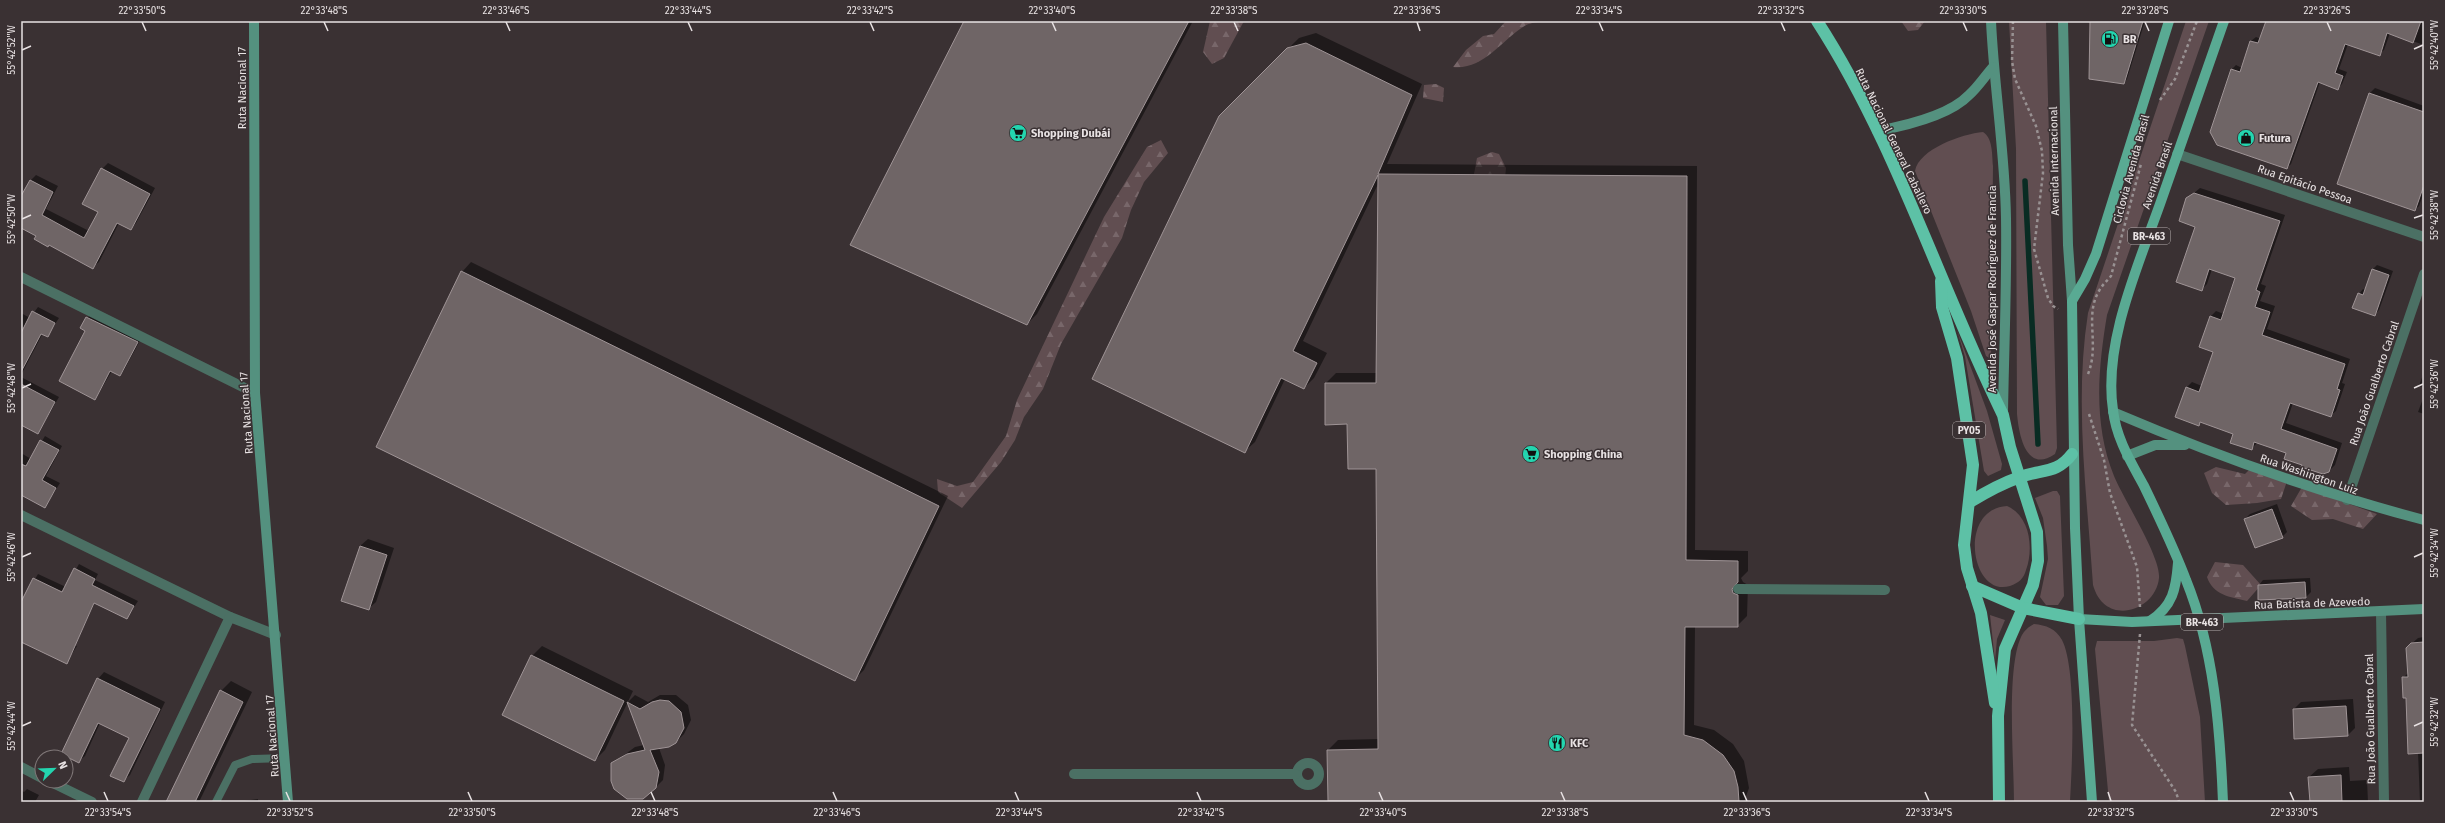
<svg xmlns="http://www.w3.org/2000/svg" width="2445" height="823" viewBox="0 0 2445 823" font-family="'Fira Sans',sans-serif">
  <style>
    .green { fill: #614e51 }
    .forest { fill: url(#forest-firs) }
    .shadow { fill: #0007 }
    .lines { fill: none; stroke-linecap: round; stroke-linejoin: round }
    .stream { stroke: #092c23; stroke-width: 5.5 }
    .building { fill: #6f6566; stroke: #9f9496 }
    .path { stroke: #999293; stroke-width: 2.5; stroke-dasharray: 3 3; stroke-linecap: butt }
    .lane { stroke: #4b7064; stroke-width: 8 }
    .street { stroke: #4b7064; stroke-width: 10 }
    .secondary { stroke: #54917f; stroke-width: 10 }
    .primary { stroke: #59aa93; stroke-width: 10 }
    .highway { stroke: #5dc1a6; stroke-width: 12 }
    .ticks { fill: none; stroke: #e8e2e3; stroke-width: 1.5 }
    .labels { text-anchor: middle; stroke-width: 3; stroke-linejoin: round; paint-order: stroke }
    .shield { fill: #3a3133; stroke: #b4adae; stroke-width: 1 }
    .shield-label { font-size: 10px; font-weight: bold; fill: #e8e2e3 }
    .poi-label { font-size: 11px; font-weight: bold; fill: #e8e2e3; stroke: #3a3133; text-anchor: start }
    .street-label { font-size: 11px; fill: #e8e2e3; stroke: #3a3133 }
    .neatline { fill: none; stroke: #e8e2e3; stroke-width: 1.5 }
    .ticks-label { font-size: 10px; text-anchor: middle; fill: #e8e2e3 }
  </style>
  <defs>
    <pattern id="forest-firs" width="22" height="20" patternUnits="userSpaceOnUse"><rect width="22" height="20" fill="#614e51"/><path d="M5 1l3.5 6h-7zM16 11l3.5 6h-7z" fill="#78676a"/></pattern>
  </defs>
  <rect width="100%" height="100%" fill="#3a3133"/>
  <!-- green -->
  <g class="green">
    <path d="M 2009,21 L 2046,21 L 2057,448 L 2055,454 C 2026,474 2019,435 2017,414 L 2016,149 Z"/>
    <path d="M 2186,21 L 2209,21 L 2107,315 C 2098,369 2093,424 2114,476 C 2124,500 2161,557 2159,578 C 2156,611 2105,628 2093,585 C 2087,494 2074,403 2088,313 Z"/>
    <path d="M 1983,132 C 1993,138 1992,155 1993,166 L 1991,359 L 1986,356 L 1971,311 L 1915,171 C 1919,149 1962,134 1983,132 Z"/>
    <path d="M 1957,330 L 1987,411 L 2002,464 L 2001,470 L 1988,476 L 1984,471 L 1965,357 Z"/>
    <path d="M 2053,491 L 2057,491 L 2060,496 L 2064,596 L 2058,605 L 2046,605 L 2040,597 L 2048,559 L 2047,546 L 2043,518 L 2035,498 Z"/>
    <path d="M 2007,506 C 2030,516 2034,548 2026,570 C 2024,578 2019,583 2010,586 C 1971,598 1957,509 2007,506 Z"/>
    <path d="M 1990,615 L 2005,620 L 1997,639 L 1995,661 Z"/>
    <path d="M 2034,624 C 2046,625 2056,629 2062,640 C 2077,669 2072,767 2070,802 L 2014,802 C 2014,762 2006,670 2021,637 C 2024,631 2028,627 2034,624 Z"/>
    <path d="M 2177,638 L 2183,639 L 2185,646 L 2200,717 L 2205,802 L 2109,802 L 2095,649 L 2097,641 L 2154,641 Z"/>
  </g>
  <!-- forest -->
  <g class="forest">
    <path d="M 1210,21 L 1244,21 L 1224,58 L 1212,64 L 1203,52 Z"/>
    <path d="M 1506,21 L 1541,21 C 1535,23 1528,23 1523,27 C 1500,42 1483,70 1453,67 L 1466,50 L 1483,36 L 1494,34 Z"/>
    <path d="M 1901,21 L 1925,21 L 1918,30 L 1908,31 Z"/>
    <path d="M 1436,84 L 1444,88 L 1443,102 L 1423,98 L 1424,85 Z"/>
    <path d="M 1161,140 L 1168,153 L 1144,182 L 1131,210 L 1122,238 L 1061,344 L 1043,389 L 1024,417 L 1015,440 L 1001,462 L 962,508 L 938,492 L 937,479 L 957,486 L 973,482 L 1006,436 L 1017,400 L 1104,217 L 1147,147 Z"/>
    <path d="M 1492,152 L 1499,154 L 1506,168 L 1505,178 L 1488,181 L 1474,174 L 1477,158 Z"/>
    <path d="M 2216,467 L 2245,474 L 2249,470 L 2287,481 L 2281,499 L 2257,503 L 2226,505 L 2212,493 L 2204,473 Z"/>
    <path d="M 2302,487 L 2377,514 L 2363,529 L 2333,519 L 2312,520 L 2291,506 Z"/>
    <path d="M 2215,562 L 2243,565 L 2261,585 L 2247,601 C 2230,597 2213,595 2207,577 Z"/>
  </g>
  <!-- shadow -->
  <g class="shadow">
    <path d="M 965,21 L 1193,21 L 1037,314 L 1027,324 Z"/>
    <path d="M 2091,21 L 2145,21 L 2127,79 L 2124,83 Z"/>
    <path d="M 2267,21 L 2424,21 L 2424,45 L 2390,33 L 2384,50 L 2379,54 L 2348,44 L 2339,69 L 2347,72 L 2342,84 L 2338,88 L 2320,82 L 2291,164 L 2287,168 L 2231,70 L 2236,65 L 2242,68 L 2251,41 L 2256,37 L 2261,39 Z"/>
    <path d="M 1316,33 L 1422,84 L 1387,164 L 1697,166 L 1695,550 L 1748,551 L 1748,571 L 1741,578 L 1743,582 L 1748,585 L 1747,616 L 1737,626 L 1695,626 L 1694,725 L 1714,730 L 1733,744 L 1744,761 L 1749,788 L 1744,802 L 1380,802 L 1328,750 L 1338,740 L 1379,739 L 1377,468 L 1326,383 L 1336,373 L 1377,373 L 1379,182 L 1303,341 L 1327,353 L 1314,378 L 1304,388 L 1285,379 L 1255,442 L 1244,452 L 1220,116 L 1299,38 Z"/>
    <path d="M 2375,88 L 2424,106 L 2424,192 L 2419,206 L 2415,210 L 2339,183 L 2370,93 Z"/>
    <path d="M 108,163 L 155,188 L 136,223 L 131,229 L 119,223 L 99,262 L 93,267 L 21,227 L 21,199 L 31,180 L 36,175 L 58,186 L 46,209 L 89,231 L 99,212 L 84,204 L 102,169 Z"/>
    <path d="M 2200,188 L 2285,215 L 2261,284 L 2266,286 L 2260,301 L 2275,306 L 2267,329 L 2350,359 L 2342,383 L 2345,384 L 2336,411 L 2330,416 L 2293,403 L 2286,423 L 2342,443 L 2335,465 L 2329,471 L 2304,464 L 2288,453 L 2258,442 L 2251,449 L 2234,433 L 2201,422 L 2199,424 L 2186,388 L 2192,382 L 2202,386 L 2215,351 L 2210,317 L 2216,311 L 2224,314 L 2236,278 L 2212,269 L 2207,284 L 2201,290 L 2196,226 L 2187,199 Z"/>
    <path d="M 471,262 L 948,496 L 864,670 L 854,680 L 462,272 Z"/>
    <path d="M 2377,265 L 2393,271 L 2379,310 L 2374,315 L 2359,294 L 2363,289 L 2366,290 L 2372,270 Z"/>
    <path d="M 38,307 L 59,318 L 47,336 L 43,333 L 21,375 L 21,313 L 30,318 Z"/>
    <path d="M 92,312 L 142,337 L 124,370 L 120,375 L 112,371 L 95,399 L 87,331 L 81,328 Z"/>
    <path d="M 2424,372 L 2424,387 L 2419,386 Z"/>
    <path d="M 21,377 L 59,397 L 38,433 L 21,424 Z"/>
    <path d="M 2424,396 L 2424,414 L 2418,412 Z"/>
    <path d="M 45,436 L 62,446 L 46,476 L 60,483 L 45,507 L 21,494 L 21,453 L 31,459 Z"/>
    <path d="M 2277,504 L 2287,532 L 2282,537 L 2245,519 L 2250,514 Z"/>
    <path d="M 368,539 L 394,548 L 376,602 L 368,609 L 360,546 Z"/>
    <path d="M 79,564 L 98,574 L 95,580 L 138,601 L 127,618 L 95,602 L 75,645 L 77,646 L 66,663 L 21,641 L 21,603 L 38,574 L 66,587 Z"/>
    <path d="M 2310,578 L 2311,592 L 2306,597 L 2259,599 L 2259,585 L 2263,580 Z"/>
    <path d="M 2424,637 L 2424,802 L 2420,802 L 2418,752 L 2403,678 L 2408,673 L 2407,648 L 2418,638 Z"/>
    <path d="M 542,646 L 633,691 L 605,750 L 595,760 L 532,656 Z"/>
    <path d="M 104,672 L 165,702 L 130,775 L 123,781 L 130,738 L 100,723 L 85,756 L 78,762 L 98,679 Z"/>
    <path d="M 231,681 L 252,692 L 199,802 L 167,802 L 221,691 Z"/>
    <path d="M 635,695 L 648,702 L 660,695 L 676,695 L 688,705 L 691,720 L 684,734 L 676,742 L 659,748 L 665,765 L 663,780 L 655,788 L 627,798 L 620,794 L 612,781 L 612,764 L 635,747 L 644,745 L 628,702 Z"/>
    <path d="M 2353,699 L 2355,728 L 2348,735 L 2294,709 L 2301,702 Z"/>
    <path d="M 2349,767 L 2350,781 L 2367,780 L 2368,802 L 2311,802 L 2309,777 L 2318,769 Z"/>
    <path d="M 27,789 L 39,795 L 35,802 L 21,802 L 21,790 L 24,792 Z"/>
    <path d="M 258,799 L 258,802 L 238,802 Z"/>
  </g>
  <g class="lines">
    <!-- stream -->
    <path class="stream" d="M 2025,181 L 2038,444"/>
  </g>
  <!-- building -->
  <g class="building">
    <path d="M 964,21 L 1189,21 L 1027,325 L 850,245 Z"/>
    <path d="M 2090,21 L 2143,21 L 2124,84 L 2089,79 Z"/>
    <path d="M 2266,21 L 2421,21 L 2413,43 L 2387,33 L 2380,56 L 2345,44 L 2335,73 L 2343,76 L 2338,90 L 2318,82 L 2287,169 L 2217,145 L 2210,132 L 2231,69 L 2240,72 L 2250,41 L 2258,43 Z"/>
    <path d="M 1306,43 L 1412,95 L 1378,174 L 1687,176 L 1686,560 L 1738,561 L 1738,582 L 1732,589 L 1733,593 L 1738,595 L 1738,627 L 1685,627 L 1684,735 L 1703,740 L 1723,755 L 1734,771 L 1738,787 L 1739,802 L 1328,801 L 1327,750 L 1378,749 L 1376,469 L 1348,469 L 1347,424 L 1325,425 L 1325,383 L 1376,383 L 1378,175 L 1293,351 L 1317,363 L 1304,389 L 1281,378 L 1245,453 L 1092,379 L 1219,116 L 1287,48 Z"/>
    <path d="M 2369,93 L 2424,112 L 2424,185 L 2415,211 L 2337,184 Z"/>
    <path d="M 101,168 L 150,194 L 131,230 L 117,223 L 93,269 L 49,245 L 48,247 L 34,239 L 36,236 L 21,228 L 21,196 L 30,180 L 53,192 L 42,215 L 84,238 L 98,212 L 82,204 Z"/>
    <path d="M 2194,193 L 2280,221 L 2256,290 L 2260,292 L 2255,307 L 2270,312 L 2262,335 L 2345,364 L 2337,389 L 2340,390 L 2331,417 L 2290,403 L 2281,429 L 2337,449 L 2329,472 L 2323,474 L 2301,467 L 2302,465 L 2284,459 L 2286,453 L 2254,442 L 2252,450 L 2230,443 L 2233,434 L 2200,422 L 2199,426 L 2175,417 L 2186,387 L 2199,392 L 2213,352 L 2199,347 L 2210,316 L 2221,320 L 2235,278 L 2209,269 L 2202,291 L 2176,282 L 2195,227 L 2179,221 L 2186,198 Z"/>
    <path d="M 2372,269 L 2389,275 L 2375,316 L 2352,308 L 2358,293 L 2363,295 Z"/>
    <path d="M 461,271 L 939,506 L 855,681 L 376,447 Z"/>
    <path d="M 32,311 L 55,323 L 48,337 L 41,334 L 21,372 L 21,333 Z"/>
    <path d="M 86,317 L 138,342 L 120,376 L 110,371 L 95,400 L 59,381 L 85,331 L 80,328 Z"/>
    <path d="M 21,384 L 55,402 L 38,434 L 21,425 Z"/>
    <path d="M 40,440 L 59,450 L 42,480 L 56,488 L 45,508 L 21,495 L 21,464 L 26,466 Z"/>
    <path d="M 2272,509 L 2283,538 L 2255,548 L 2244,519 Z"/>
    <path d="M 360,546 L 387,555 L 369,610 L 341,601 Z"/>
    <path d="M 74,568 L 95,579 L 92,585 L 134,606 L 127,619 L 94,603 L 67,664 L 21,642 L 21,602 L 33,578 L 62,592 Z"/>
    <path d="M 2305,582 L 2306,598 L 2258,600 L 2258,585 Z"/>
    <path d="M 2424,642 L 2424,753 L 2408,754 L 2406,698 L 2403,698 L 2402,677 L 2408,677 L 2406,648 L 2411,643 Z"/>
    <path d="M 531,655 L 624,701 L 595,761 L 502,715 Z"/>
    <path d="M 97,678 L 160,709 L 124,782 L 110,776 L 129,738 L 98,723 L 79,763 L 61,754 Z"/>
    <path d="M 220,690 L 243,702 L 195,802 L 166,802 Z"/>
    <path d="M 660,700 L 669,701 L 681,712 L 684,728 L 676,743 L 669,747 L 650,750 L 659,772 L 656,788 L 643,799 L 627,799 L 614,789 L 611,781 L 611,763 L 627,754 L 645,750 L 627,702 L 640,709 L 652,702 Z"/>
    <path d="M 2346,706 L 2348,736 L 2294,739 L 2293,709 Z"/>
    <path d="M 2341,775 L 2342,802 L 2310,802 L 2308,777 Z"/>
  </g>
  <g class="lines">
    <!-- path -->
    <g class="path">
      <path d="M 2013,21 L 2012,61 L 2015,79 L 2036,126 L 2042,151 L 2043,173 L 2034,249 L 2048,298 L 2053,306 L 2058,309"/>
      <path d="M 2160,100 L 2175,79 L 2197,21"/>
      <path d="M 2088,374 C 2100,344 2084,316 2099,291 C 2102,285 2107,281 2111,276 L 2141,164"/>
      <path d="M 2089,414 L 2104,460 L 2110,493 L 2137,567 L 2140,607"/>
      <path d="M 2140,634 L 2132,725 L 2176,792 L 2179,802"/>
    </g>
    <!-- lane -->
    <path class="lane" d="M 216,802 L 235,765 L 252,759 L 285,758"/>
    <!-- street -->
    <g class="street">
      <path d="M 2177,154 L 2424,237"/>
      <path d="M 21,277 L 255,393"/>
      <path d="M 2347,500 L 2424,274"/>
      <path d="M 21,515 L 230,617"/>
      <path d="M 1738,589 L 1885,590"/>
      <path d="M 2381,612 L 2384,802"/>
      <circle cx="1308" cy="774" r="11"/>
      <path d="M 21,767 L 42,778"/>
      <path d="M 1074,774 L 1296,774"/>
      <path d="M 49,781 L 92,802"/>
      <path d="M 142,802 L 230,617 L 276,635"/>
    </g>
    <!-- secondary -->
    <g class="secondary">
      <path d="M 254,21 L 255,393 L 288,802"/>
      <path d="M 1991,21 C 1994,87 2005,152 2006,218 C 2007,283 2004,348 2003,413"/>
      <path d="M 2063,21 L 2068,245 L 2072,301"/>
      <path d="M 1877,131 C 1904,126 1949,116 1969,95 C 1978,87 1985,76 1993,67"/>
      <path d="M 2113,412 C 2214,455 2317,492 2424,520"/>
      <path d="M 2127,456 L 2155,445 L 2185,445"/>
      <path d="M 2201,619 L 2424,609"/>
    </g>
    <!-- primary -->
    <g class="primary">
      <path d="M 2079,619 L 2132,622 L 2201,619"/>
      <path d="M 2150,621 C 2173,606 2176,589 2178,563"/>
      <path d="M 2092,802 L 2079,619 L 2075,528 L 2072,301 L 2085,279 L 2096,254 L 2169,21"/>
      <path d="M 2223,802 C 2220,728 2214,649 2186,580 C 2174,548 2159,517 2144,486 C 2131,462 2116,438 2113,410 C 2103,344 2138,266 2160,204 C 2181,143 2203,82 2224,21"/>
    </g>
    <!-- highway -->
    <g class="highway">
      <path d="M 1817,21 C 1896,143 1939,285 2003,415 L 2010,447 L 2037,532 L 2038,561 L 2033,585 L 2005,649 L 1998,716 L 1999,802"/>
      <path d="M 1941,281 L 1942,307 L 1957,358 L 1973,465 L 1964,545 L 1967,568 L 1981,613 L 1995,703"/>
      <path d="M 1970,502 C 1986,492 2003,483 2020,477 C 2042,469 2057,474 2072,454"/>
      <path d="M 1972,586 L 2023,608 L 2079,619"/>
    </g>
  </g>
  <!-- ticks -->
  <path class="ticks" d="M 142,22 L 146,31M 324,22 L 328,31M 506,22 L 510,31M 688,22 L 692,31M 870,22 L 874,31M 1052,22 L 1056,31M 1234,22 L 1238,31M 1417,22 L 1420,31M 1599,22 L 1603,31M 1781,22 L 1785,31M 1963,22 L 1967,31M 2145,22 L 2149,31M 2327,22 L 2331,31M 2414,49 L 2423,45M 22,50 L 31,46M 2414,218 L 2423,215M 22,219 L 31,215M 22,388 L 31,384M 2414,388 L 2423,384M 22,557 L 31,553M 2414,557 L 2423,553M 22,726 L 31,722M 2414,726 L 2423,722M 104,792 L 108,801M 286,792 L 290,801M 468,792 L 472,801M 651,792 L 655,801M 833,792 L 837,801M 1015,792 L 1019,801M 1197,792 L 1201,801M 1379,792 L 1383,801M 1561,792 L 1565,801M 1743,792 L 1747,801M 1925,792 L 1929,801M 2108,792 L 2111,801M 2290,792 L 2294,801"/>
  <!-- icons -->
  <defs>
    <symbol id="fuel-disc" viewBox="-11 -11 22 22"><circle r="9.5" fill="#23d5af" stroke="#3a3133"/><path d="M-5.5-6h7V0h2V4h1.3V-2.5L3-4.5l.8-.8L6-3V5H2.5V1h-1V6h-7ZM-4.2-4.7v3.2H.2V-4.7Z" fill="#111"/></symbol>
    <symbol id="supermarket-disc" viewBox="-11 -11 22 22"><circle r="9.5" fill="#23d5af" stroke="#3a3133"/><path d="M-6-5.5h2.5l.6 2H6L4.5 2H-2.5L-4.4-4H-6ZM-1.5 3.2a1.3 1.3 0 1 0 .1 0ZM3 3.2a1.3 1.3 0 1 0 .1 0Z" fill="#111"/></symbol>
    <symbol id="shop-disc" viewBox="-11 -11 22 22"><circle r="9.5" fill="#23d5af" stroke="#3a3133"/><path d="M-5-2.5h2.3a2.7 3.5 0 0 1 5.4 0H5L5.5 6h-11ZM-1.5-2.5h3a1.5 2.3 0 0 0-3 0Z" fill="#111"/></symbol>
    <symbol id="restaurant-disc" viewBox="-11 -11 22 22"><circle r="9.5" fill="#23d5af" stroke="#3a3133"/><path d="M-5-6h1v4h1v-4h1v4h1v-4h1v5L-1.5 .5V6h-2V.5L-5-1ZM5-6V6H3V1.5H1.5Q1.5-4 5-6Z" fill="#111"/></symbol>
  </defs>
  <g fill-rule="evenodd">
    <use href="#fuel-disc" x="2100" y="29" width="20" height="20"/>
    <use href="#supermarket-disc" x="1008" y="123" width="20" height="20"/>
    <use href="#shop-disc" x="2236" y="128" width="20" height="20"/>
    <use href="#supermarket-disc" x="1521" y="444" width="20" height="20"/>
    <use href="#restaurant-disc" x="1547" y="733" width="20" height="20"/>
  </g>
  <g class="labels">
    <!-- shield labels -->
    <g class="shield">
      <rect x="2128" y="228" width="42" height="16" rx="3"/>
      <rect x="1953" y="422" width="32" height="16" rx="3"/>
      <rect x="2181" y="614" width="42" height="16" rx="3"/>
    </g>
    <g class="shield-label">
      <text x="2149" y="240">BR-463</text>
      <text x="1969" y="434">PY05</text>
      <text x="2202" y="626">BR-463</text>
    </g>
    <!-- poi labels -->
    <g class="poi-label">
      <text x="2123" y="43">BR</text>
      <text x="1031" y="137">Shopping Dubái</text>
      <text x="2259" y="142">Futura</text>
      <text x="1544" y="458">Shopping China</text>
      <text x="1570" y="747">KFC</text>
    </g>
    <!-- street labels -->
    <g class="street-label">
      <text transform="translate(242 88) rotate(-90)" y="4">Ruta Nacional 17</text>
      <text transform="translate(1894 141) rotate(64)" y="4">Ruta Nacional General Caballero</text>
      <text transform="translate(2054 161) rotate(-91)" y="4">Avenida Internacional</text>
      <text transform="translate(2131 169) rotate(-75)" y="4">Ciclovia Avenida Brasil</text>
      <text transform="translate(2157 175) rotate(-71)" y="4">Avenida Brasil</text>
      <text transform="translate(2305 184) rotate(19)" y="4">Rua Epitácio Pessoa</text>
      <text transform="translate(1992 289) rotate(-90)" y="4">Avenida José Gaspar Rodríguez de Francia</text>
      <text transform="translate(2374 383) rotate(-71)" y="4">Rua João Gualberto Cabral</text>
      <text transform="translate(246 413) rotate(-94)" y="4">Ruta Nacional 17</text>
      <text transform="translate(2309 474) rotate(19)" y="4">Rua Washington Luiz</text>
      <text transform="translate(2312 603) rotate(-2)" y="4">Rua Batista de Azevedo</text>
      <text transform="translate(2370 719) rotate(-91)" y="4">Rua João Gualberto Cabral</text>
      <text transform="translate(272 736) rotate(-94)" y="4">Ruta Nacional 17</text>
    </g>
  </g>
  <!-- border -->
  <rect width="2445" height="823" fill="none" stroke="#3a3133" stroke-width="44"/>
  <!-- north arrow -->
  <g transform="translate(54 769) rotate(67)"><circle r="19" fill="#3a3133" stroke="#807879"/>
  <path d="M0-3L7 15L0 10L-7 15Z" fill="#23d5af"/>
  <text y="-6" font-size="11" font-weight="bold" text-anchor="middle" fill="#e8e2e3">N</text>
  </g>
  <rect x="22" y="22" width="2401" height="779" class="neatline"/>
  <g class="ticks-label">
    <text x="142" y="14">22°33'50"S</text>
    <text x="324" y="14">22°33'48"S</text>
    <text x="506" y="14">22°33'46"S</text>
    <text x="688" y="14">22°33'44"S</text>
    <text x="870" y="14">22°33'42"S</text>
    <text x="1052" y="14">22°33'40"S</text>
    <text x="1234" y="14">22°33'38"S</text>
    <text x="1417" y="14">22°33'36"S</text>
    <text x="1599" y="14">22°33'34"S</text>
    <text x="1781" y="14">22°33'32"S</text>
    <text x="1963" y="14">22°33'30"S</text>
    <text x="2145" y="14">22°33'28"S</text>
    <text x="2327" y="14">22°33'26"S</text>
    <text transform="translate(2434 45) rotate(-90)" y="4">55°42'40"W</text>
    <text transform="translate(11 50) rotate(-90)" y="4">55°42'52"W</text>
    <text transform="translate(2434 215) rotate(-90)" y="4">55°42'38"W</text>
    <text transform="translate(11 219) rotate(-90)" y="4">55°42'50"W</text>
    <text transform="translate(2434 384) rotate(-90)" y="4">55°42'36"W</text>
    <text transform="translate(11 388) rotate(-90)" y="4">55°42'48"W</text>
    <text transform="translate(2434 553) rotate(-90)" y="4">55°42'34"W</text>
    <text transform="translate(11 557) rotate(-90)" y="4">55°42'46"W</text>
    <text transform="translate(2434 722) rotate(-90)" y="4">55°42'32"W</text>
    <text transform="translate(11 726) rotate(-90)" y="4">55°42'44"W</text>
    <text x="108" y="816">22°33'54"S</text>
    <text x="290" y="816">22°33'52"S</text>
    <text x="472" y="816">22°33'50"S</text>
    <text x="655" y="816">22°33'48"S</text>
    <text x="837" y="816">22°33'46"S</text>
    <text x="1019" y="816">22°33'44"S</text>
    <text x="1201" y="816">22°33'42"S</text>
    <text x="1383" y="816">22°33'40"S</text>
    <text x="1565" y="816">22°33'38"S</text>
    <text x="1747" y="816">22°33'36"S</text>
    <text x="1929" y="816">22°33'34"S</text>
    <text x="2111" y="816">22°33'32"S</text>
    <text x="2294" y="816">22°33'30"S</text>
  </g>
</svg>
